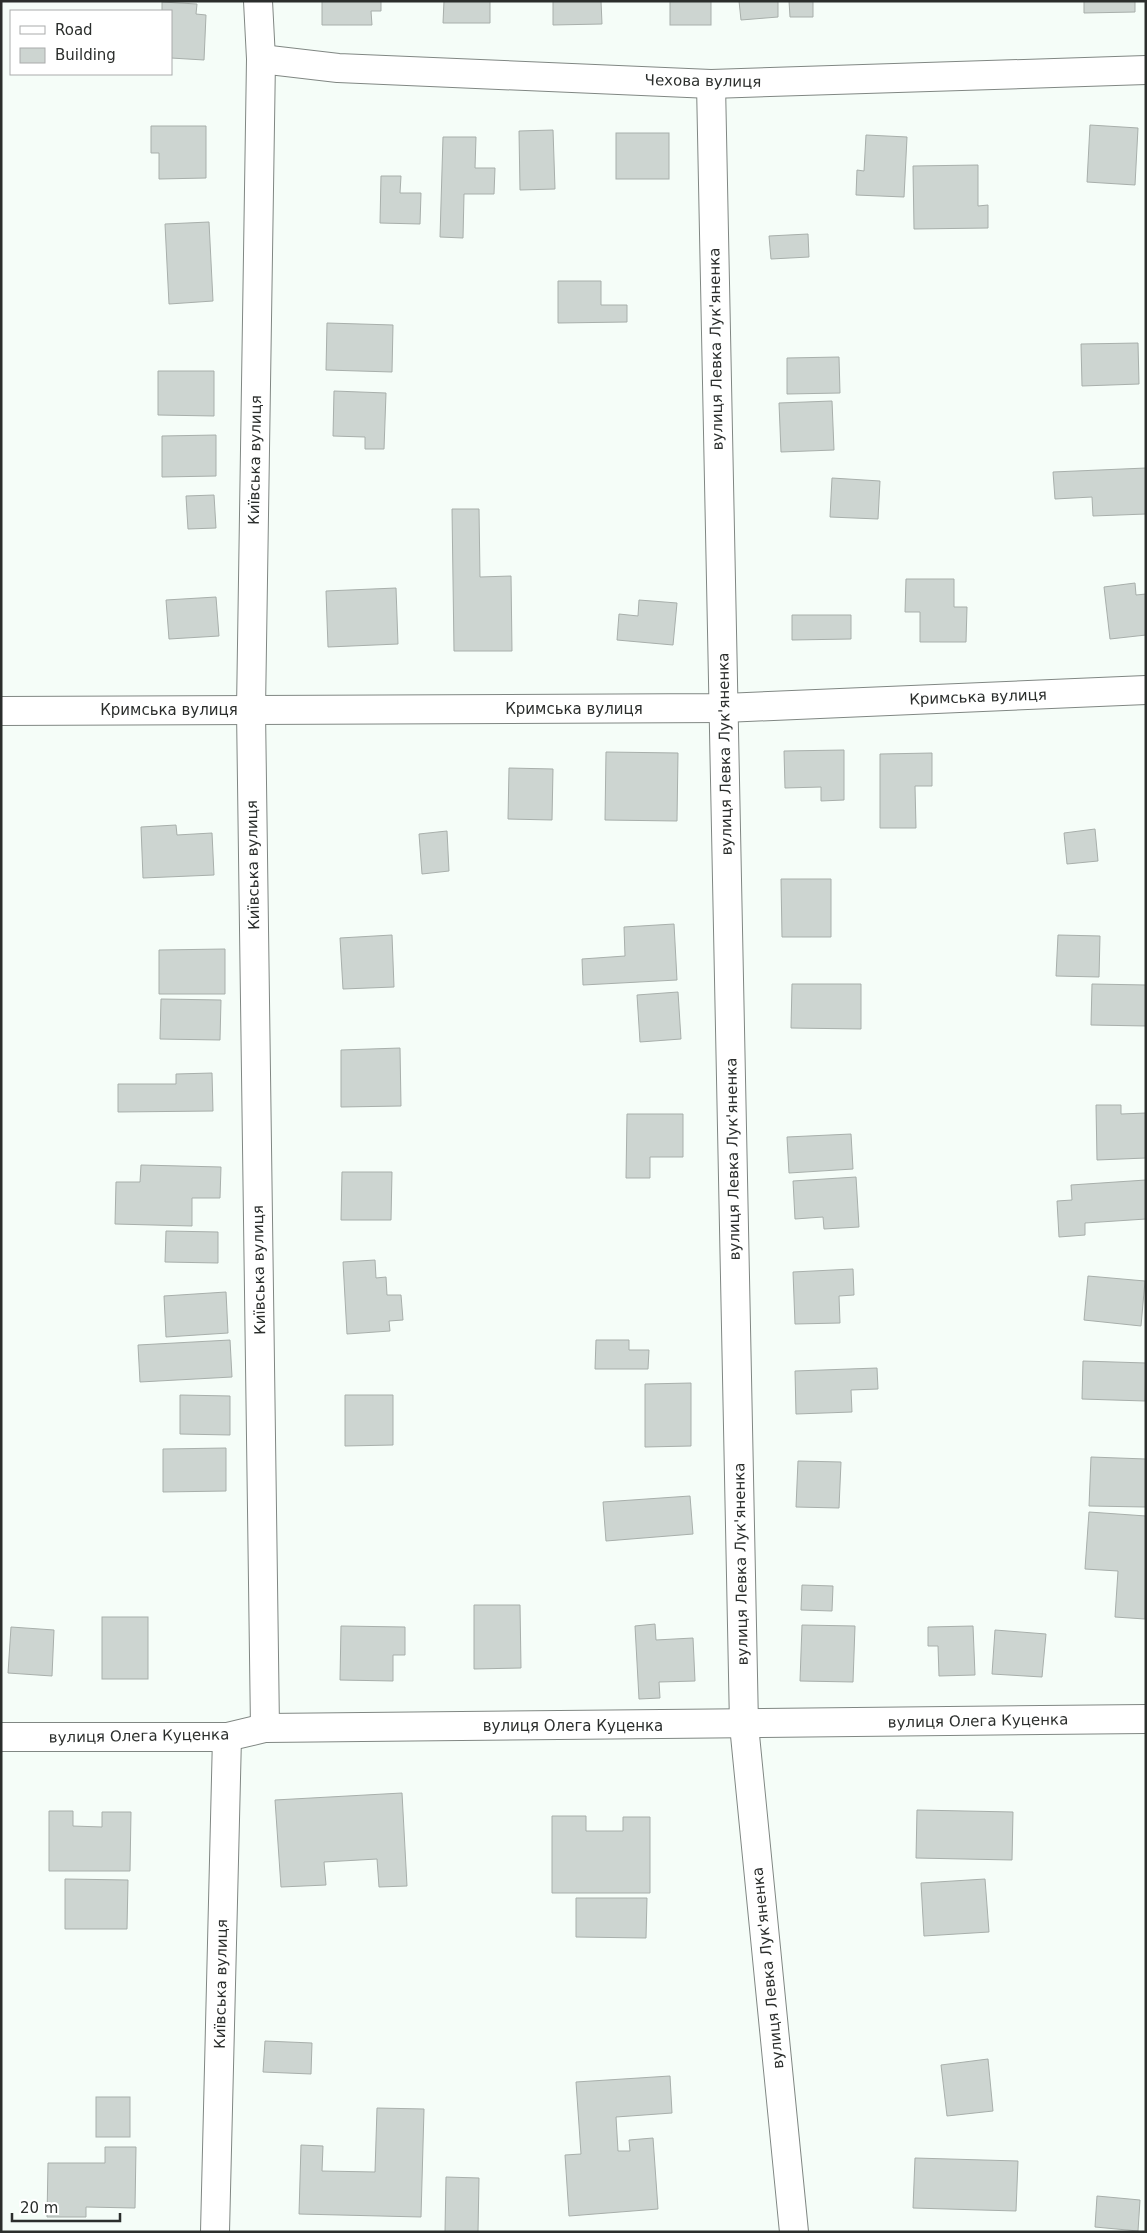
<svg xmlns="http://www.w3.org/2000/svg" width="1147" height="2233" viewBox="0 0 1147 2233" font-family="'DejaVu Sans',sans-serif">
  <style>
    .building { fill: #cdd5d1; stroke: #a8afab }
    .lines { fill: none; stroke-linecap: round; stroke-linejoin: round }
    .street-casing { stroke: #808783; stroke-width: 30 }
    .street { stroke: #fff; stroke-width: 28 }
    .labels { text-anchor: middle; stroke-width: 5; stroke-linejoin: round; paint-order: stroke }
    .street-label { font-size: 15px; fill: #2b2e2c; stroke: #fff }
  </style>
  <rect width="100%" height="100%" fill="#f5fdf8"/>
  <!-- building -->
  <g class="building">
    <path d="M 322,1 L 381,1 L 381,11 L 371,11 L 372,25 L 322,25 Z"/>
    <path d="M 444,1 L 490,1 L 490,23 L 443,23 Z"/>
    <path d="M 553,1 L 601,1 L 602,24 L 553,25 Z"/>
    <rect x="670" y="1" width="41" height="24"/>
    <path d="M 739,1 L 778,1 L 778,17 L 741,20 Z"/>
    <path d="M 789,1 L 813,1 L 813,17 L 790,17 Z"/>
    <path d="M 1084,1 L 1135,1 L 1135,12 L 1084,13 Z"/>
    <path d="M 162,2 L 197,4 L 196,14 L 206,15 L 204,60 L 171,58 L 171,11 L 162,11 Z"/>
    <path d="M 1090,125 L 1138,128 L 1135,185 L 1087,182 Z"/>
    <path d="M 151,126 L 206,126 L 206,178 L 159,179 L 159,153 L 151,153 Z"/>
    <path d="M 553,130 L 555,189 L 520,190 L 519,131 Z"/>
    <rect x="616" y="133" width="53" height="46"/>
    <path d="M 866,135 L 907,137 L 904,197 L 856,195 L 857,170 L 864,171 Z"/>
    <path d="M 443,137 L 476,137 L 475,168 L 495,168 L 494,194 L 464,194 L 463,238 L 440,237 Z"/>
    <path d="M 978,165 L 978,206 L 988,205 L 988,228 L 914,229 L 913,166 Z"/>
    <path d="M 381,176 L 401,176 L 400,193 L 421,193 L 420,224 L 380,223 Z"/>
    <path d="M 209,222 L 213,301 L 169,304 L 165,224 Z"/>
    <path d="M 808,234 L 809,257 L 771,259 L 769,236 Z"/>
    <path d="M 558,281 L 601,281 L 601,305 L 627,305 L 627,322 L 558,323 Z"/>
    <path d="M 327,323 L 393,325 L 392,372 L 326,370 Z"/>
    <path d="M 1138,343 L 1139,384 L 1082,386 L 1081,344 Z"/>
    <path d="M 839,357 L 840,393 L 787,394 L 787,358 Z"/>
    <path d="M 158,371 L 214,371 L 214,416 L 158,415 Z"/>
    <path d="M 334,391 L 386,393 L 384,449 L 365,449 L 365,437 L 333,436 Z"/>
    <path d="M 832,401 L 834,450 L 781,452 L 779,403 Z"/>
    <path d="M 216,435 L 216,476 L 162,477 L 162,436 Z"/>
    <path d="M 1146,468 L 1146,514 L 1093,516 L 1092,497 L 1055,499 L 1053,472 Z"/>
    <path d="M 832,478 L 880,481 L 878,519 L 830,517 Z"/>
    <path d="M 214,495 L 216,528 L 188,529 L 186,496 Z"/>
    <path d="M 452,509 L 479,509 L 480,577 L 511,576 L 512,651 L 454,651 Z"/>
    <path d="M 906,579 L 954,579 L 954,607 L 967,607 L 966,642 L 920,642 L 920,612 L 905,612 Z"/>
    <path d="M 1135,583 L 1136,595 L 1146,594 L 1146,635 L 1110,639 L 1104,587 Z"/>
    <path d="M 396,588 L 398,644 L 328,647 L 326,591 Z"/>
    <path d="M 216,597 L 219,636 L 169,639 L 166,600 Z"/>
    <path d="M 639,600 L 677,603 L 673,645 L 617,640 L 619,614 L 638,616 Z"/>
    <path d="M 792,615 L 851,615 L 851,639 L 792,640 Z"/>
    <path d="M 844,750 L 844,800 L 821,801 L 821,787 L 785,788 L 784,751 Z"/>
    <path d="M 606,752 L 678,753 L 677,821 L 605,820 Z"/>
    <path d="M 932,753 L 932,786 L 915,786 L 916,828 L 880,828 L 880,754 Z"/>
    <path d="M 509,768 L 553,769 L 552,820 L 508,819 Z"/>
    <path d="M 176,825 L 177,835 L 212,833 L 214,875 L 143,878 L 141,827 Z"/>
    <path d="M 1095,829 L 1098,861 L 1067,864 L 1064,833 Z"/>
    <path d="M 447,831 L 449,871 L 422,874 L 419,834 Z"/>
    <path d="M 781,879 L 831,879 L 831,937 L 782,937 Z"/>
    <path d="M 674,924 L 677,980 L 583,985 L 582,959 L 625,956 L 624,927 Z"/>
    <path d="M 392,935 L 394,987 L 343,989 L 340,938 Z"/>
    <path d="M 1058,935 L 1100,936 L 1099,977 L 1056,976 Z"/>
    <path d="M 225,949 L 225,994 L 159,994 L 159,950 Z"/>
    <path d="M 792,984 L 861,984 L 861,1029 L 791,1028 Z"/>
    <path d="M 1092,984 L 1146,985 L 1146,1026 L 1091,1025 Z"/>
    <path d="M 678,992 L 681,1039 L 640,1042 L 637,995 Z"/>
    <path d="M 161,999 L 221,1000 L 220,1040 L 160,1039 Z"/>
    <path d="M 400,1048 L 401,1106 L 341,1107 L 341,1050 Z"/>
    <path d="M 212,1073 L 213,1111 L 118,1112 L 118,1084 L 176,1084 L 176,1074 Z"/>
    <path d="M 1096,1105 L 1121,1105 L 1121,1114 L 1146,1113 L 1146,1158 L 1097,1160 Z"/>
    <path d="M 627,1114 L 683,1114 L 683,1157 L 650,1157 L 650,1178 L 626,1178 Z"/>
    <path d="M 851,1134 L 853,1169 L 789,1173 L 787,1137 Z"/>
    <path d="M 141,1165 L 221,1167 L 220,1198 L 192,1198 L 192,1226 L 115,1224 L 116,1182 L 140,1182 Z"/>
    <path d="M 342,1172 L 392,1172 L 391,1220 L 341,1220 Z"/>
    <path d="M 856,1177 L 859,1227 L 824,1229 L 823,1217 L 795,1219 L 793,1181 Z"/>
    <path d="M 1146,1180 L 1146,1219 L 1085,1223 L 1085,1235 L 1059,1237 L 1057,1201 L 1072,1200 L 1071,1185 Z"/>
    <path d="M 166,1231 L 218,1232 L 218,1263 L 165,1262 Z"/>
    <path d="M 375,1260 L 376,1278 L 386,1277 L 387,1295 L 401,1295 L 403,1320 L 389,1321 L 390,1331 L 347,1334 L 343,1262 Z"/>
    <path d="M 853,1269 L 854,1295 L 839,1296 L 840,1323 L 795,1324 L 793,1272 Z"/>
    <path d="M 1088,1276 L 1145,1281 L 1141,1326 L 1084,1320 Z"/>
    <path d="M 226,1292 L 228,1333 L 166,1337 L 164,1296 Z"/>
    <path d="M 230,1340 L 232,1377 L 140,1382 L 138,1345 Z"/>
    <path d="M 596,1340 L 629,1340 L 629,1350 L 649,1350 L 648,1369 L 595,1369 Z"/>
    <path d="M 1083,1361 L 1146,1363 L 1145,1401 L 1082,1399 Z"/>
    <path d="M 877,1368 L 878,1389 L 851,1390 L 852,1412 L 796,1414 L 795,1371 Z"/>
    <path d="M 691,1383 L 691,1446 L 645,1447 L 645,1384 Z"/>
    <path d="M 180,1395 L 230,1396 L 230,1435 L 180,1434 Z"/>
    <path d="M 345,1395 L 393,1395 L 393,1445 L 345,1446 Z"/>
    <path d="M 226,1448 L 226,1491 L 163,1492 L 163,1449 Z"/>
    <path d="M 1091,1457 L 1146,1459 L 1146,1507 L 1089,1506 Z"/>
    <path d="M 798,1461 L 841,1462 L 839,1508 L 796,1507 Z"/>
    <path d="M 690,1496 L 693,1534 L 606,1541 L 603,1502 Z"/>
    <path d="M 1089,1512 L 1146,1516 L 1145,1619 L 1115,1617 L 1118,1571 L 1085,1569 Z"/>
    <path d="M 802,1585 L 833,1586 L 832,1611 L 801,1610 Z"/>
    <path d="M 474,1605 L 520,1605 L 521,1668 L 474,1669 Z"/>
    <rect x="102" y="1617" width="46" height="62"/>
    <path d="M 655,1624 L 656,1640 L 693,1638 L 695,1681 L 659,1682 L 660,1698 L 639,1699 L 635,1626 Z"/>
    <path d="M 802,1625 L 855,1626 L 853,1682 L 800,1681 Z"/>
    <path d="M 341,1626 L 405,1627 L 405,1655 L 393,1655 L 393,1681 L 340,1680 Z"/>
    <path d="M 973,1626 L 975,1675 L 939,1676 L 938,1646 L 928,1646 L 928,1627 Z"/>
    <path d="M 11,1627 L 54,1630 L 52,1676 L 8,1673 Z"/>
    <path d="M 995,1630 L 1046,1634 L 1042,1677 L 992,1674 Z"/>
    <path d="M 402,1793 L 407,1886 L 379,1887 L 377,1859 L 324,1862 L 326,1885 L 281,1887 L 275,1800 Z"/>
    <path d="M 917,1810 L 1013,1812 L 1012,1860 L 916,1858 Z"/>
    <path d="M 49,1811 L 73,1811 L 73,1826 L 102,1827 L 102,1812 L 131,1812 L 130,1871 L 49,1871 Z"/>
    <path d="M 552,1816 L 586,1816 L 586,1831 L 623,1831 L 623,1817 L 650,1817 L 650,1893 L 552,1893 Z"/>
    <path d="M 65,1879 L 128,1880 L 127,1929 L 65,1929 Z"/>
    <path d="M 985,1879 L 989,1932 L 924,1936 L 921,1883 Z"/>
    <path d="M 576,1898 L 647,1898 L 646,1938 L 576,1937 Z"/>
    <path d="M 265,2041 L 312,2043 L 311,2074 L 263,2072 Z"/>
    <path d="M 988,2059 L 993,2111 L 947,2116 L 941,2065 Z"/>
    <path d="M 670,2076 L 672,2113 L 616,2117 L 618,2151 L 630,2151 L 629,2140 L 653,2138 L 658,2209 L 569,2216 L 565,2155 L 581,2154 L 576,2082 Z"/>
    <rect x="96" y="2097" width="34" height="40"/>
    <path d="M 377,2108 L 424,2109 L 421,2217 L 299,2214 L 301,2145 L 323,2146 L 322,2171 L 375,2172 Z"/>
    <path d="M 105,2147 L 136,2147 L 135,2208 L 86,2207 L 86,2217 L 47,2217 L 48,2163 L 105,2163 Z"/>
    <path d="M 915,2158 L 1018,2161 L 1016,2211 L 913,2208 Z"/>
    <path d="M 446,2177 L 479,2178 L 478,2232 L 445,2232 Z"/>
    <path d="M 1097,2196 L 1140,2200 L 1138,2231 L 1095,2227 Z"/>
  </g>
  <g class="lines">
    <defs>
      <g id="street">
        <path d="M 258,1 L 261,59 L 251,710 L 265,1728"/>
        <path d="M 261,59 L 338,68 L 711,84 L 1146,70"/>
        <path d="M 711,84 L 744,1725 L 794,2232"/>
        <path d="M 1,711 L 724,708 L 1146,690"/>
        <path d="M 1,1737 L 227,1737 L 265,1728 L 1146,1719"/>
        <path d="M 215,2232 L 227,1737"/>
      </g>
    </defs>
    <!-- street casing -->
    <use href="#street" class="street-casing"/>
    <!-- street -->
    <use href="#street" class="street"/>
  </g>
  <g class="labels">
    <!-- street labels -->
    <g class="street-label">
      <text transform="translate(703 81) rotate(1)" y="5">Чехова вулиця</text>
      <text transform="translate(716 349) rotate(-91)" y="5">вулиця Левка Лук'яненка</text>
      <text transform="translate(255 460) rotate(-89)" y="5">Київська вулиця</text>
      <text transform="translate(978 697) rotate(-2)" y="5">Кримська вулиця</text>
      <text x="574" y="714">Кримська вулиця</text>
      <text x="169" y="715">Кримська вулиця</text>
      <text transform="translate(725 754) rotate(-91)" y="5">вулиця Левка Лук'яненка</text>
      <text transform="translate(253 865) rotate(-91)" y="5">Київська вулиця</text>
      <text transform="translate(733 1159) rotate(-91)" y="5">вулиця Левка Лук'яненка</text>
      <text transform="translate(259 1270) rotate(-91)" y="5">Київська вулиця</text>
      <text transform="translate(741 1564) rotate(-91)" y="5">вулиця Левка Лук'яненка</text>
      <text transform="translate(978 1721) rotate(-1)" y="5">вулиця Олега Куценка</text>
      <text x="573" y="1731">вулиця Олега Куценка</text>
      <text transform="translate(139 1736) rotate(-1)" y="5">вулиця Олега Куценка</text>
      <text transform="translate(768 1968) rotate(-96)" y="5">вулиця Левка Лук'яненка</text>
      <text transform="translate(221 1984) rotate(-89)" y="5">Київська вулиця</text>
    </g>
  </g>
  <!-- border -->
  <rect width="1147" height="2233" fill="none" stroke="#2b2e2c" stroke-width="5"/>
  <!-- legend -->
  <rect x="10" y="10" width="162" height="65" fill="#ffffff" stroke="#aaabab"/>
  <rect x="20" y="26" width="25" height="8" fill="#ffffff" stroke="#aaabab"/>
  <text x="55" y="35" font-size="15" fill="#2b2e2c">Road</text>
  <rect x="20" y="48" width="25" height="15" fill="#cdd5d1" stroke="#aaabab"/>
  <text x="55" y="60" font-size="15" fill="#2b2e2c">Building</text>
  <!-- scale -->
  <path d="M12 2213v8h108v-8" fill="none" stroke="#2b2e2c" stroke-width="2.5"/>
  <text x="20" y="2213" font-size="15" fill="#2b2e2c" stroke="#ffffff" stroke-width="4" paint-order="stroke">20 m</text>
</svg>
